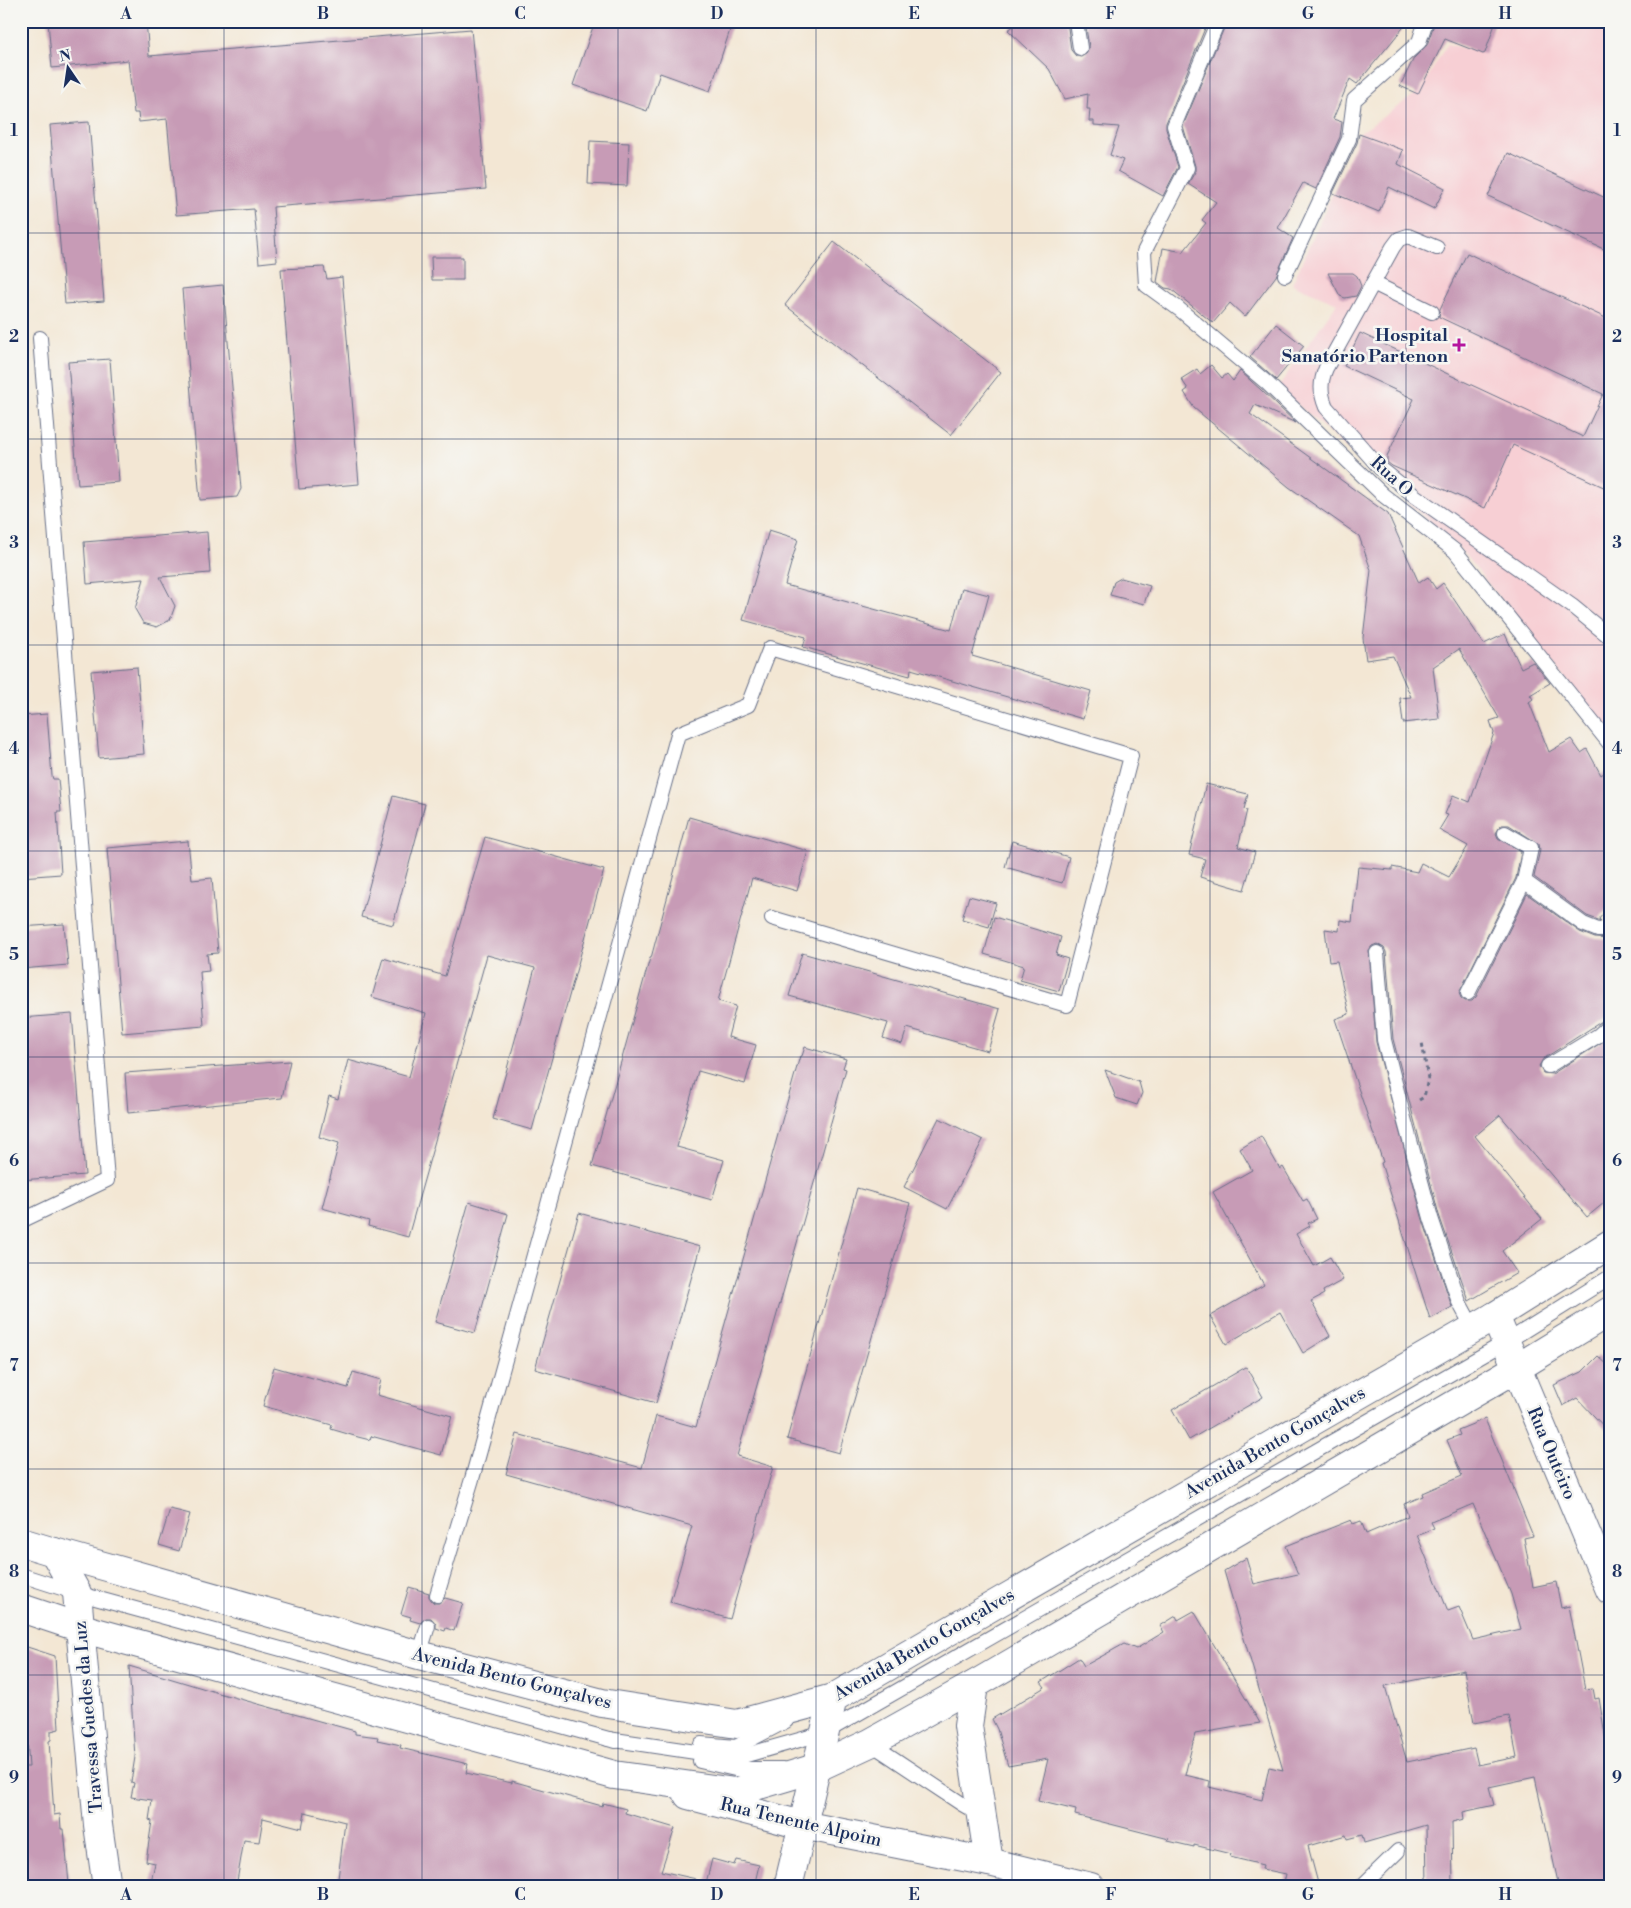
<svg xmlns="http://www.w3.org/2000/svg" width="1631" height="1908" viewBox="0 0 1631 1908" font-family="'Libre Bodoni',serif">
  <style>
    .built { fill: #f7cfd4 }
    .building { fill: #c79bb6; fill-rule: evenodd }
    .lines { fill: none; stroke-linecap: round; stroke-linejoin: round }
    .service-casing { stroke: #676f87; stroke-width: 16 }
    .tertiary-casing { stroke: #676f87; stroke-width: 30 }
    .primary-casing { stroke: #676f87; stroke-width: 30 }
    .path { stroke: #676f87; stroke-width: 3; stroke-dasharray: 4 4; stroke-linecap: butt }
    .service { stroke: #fff; stroke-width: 14 }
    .tertiary { stroke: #fff; stroke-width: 28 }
    .primary { stroke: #fff; stroke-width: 28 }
    .grid { fill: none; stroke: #1b2f5e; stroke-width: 1; stroke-opacity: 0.55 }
    .poi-dot { fill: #b5179e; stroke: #f6f6f2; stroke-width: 2 }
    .labels { text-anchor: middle; stroke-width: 5; stroke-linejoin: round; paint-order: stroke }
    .poi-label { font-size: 18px; font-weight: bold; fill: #1b2f5e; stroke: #f6f6f2; text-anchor: end }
    .street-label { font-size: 18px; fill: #1b2f5e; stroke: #f6f6f2 }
    .neatline { fill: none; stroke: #1b2f5e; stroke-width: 2 }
    .grid-label { font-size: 16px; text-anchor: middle; font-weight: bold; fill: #1b2f5e }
  </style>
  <rect width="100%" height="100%" fill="#f6f6f2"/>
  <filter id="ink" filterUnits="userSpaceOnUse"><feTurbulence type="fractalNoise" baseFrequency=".02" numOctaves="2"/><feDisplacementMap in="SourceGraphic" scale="10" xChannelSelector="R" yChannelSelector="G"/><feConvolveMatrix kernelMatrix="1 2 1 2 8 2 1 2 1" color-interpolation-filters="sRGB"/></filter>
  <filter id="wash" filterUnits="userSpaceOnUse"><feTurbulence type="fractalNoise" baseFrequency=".0096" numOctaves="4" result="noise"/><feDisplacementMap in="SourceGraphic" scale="20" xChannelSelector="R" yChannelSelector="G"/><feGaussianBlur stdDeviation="1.12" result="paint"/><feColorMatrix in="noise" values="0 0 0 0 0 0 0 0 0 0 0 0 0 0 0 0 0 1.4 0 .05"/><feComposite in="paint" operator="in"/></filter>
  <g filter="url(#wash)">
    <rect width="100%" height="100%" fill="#f3e7d4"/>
    <!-- built -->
    <path class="built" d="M 1500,21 L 1610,21 L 1610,733 L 1459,548 L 1278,387 L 1337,303 L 1292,284 L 1360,133 L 1420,91 L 1447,44 L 1479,52 Z"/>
    <g id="blocks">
      <!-- building -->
      <g class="building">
        <path d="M 48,21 L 146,21 L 149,56 L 471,29 L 486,189 L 273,207 L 277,261 L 259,263 L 254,209 L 176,215 L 167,119 L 139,122 L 138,113 L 134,113 L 128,60 L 52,68 Z"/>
        <path d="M 595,21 L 733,21 L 710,91 L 660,73 L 647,111 L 573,85 Z"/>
        <path d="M 1021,21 L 1067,21 L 1071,50 L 1076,56 L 1081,57 L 1086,54 L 1089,47 L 1085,21 L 1208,21 L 1166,123 L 1166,129 L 1178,167 L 1163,196 L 1118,171 L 1123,160 L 1110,155 L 1119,127 L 1094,125 L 1094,121 L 1089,121 L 1090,109 L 1087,109 L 1088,94 L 1065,99 L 1049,69 L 1008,30 Z"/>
        <path d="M 1227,21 L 1417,21 L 1415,26 L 1407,23 L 1357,84 L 1350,79 L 1333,119 L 1342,122 L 1340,137 L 1316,189 L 1303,183 L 1278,228 L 1293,238 L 1276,276 L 1245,317 L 1230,303 L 1213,323 L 1171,289 L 1165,288 L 1157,282 L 1163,248 L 1183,252 L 1206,223 L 1202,220 L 1216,202 L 1188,184 L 1195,172 L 1195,166 L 1183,126 Z"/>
        <path d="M 1435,21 L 1496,21 L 1485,53 L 1483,54 L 1445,39 L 1418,94 L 1400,86 L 1414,58 L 1427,45 Z"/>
        <path d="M 89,122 L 104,301 L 65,304 L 50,125 Z"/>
        <path d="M 1359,134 L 1403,150 L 1398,164 L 1445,188 L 1434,209 L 1389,187 L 1379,212 L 1333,193 L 1357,143 Z"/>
        <path d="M 590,141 L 629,143 L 627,186 L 588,184 Z"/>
        <path d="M 1508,153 L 1610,200 L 1610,252 L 1488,196 Z"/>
        <path d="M 834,242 L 1001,372 L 951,435 L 785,305 Z"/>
        <path d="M 1467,253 L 1610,320 L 1610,490 L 1513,445 L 1485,508 L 1392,466 L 1387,462 L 1387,456 L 1414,399 L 1344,366 L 1360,333 L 1583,437 L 1603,394 L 1439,317 L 1440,309 Z"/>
        <path d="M 431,257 L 463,257 L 463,280 L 432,280 Z"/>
        <path d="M 324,267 L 327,279 L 342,277 L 359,484 L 299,489 L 281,269 Z"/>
        <path d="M 1328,273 L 1353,273 L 1357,276 L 1361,286 L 1356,296 L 1345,298 L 1340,296 Z"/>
        <path d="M 223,285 L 241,489 L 237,497 L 200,500 L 182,289 Z"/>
        <path d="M 1276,324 L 1304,346 L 1276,380 L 1250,357 Z"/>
        <path d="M 110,359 L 119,482 L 78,485 L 68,362 Z"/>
        <path d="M 1211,365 L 1222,378 L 1227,374 L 1233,381 L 1240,371 L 1261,390 L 1296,423 L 1255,405 L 1250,414 L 1388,514 L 1419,583 L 1428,577 L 1436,589 L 1443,583 L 1484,644 L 1505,634 L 1521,668 L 1533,662 L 1550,683 L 1530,695 L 1533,699 L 1529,702 L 1549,752 L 1571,739 L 1581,753 L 1587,749 L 1601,775 L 1610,769 L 1610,905 L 1599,919 L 1601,921 L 1587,916 L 1534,877 L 1540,850 L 1539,844 L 1509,825 L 1501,825 L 1496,833 L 1498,838 L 1521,852 L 1516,878 L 1459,993 L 1461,998 L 1465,1001 L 1472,1001 L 1476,997 L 1527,894 L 1580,932 L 1595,938 L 1610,939 L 1610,1016 L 1543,1059 L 1539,1066 L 1543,1073 L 1552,1074 L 1610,1037 L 1610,1198 L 1587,1217 L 1500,1115 L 1475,1136 L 1542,1219 L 1502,1251 L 1517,1273 L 1469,1301 L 1439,1215 L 1393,1039 L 1386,952 L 1384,948 L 1377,944 L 1372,946 L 1369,950 L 1376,1042 L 1423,1220 L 1452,1307 L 1430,1319 L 1381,1163 L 1383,1162 L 1335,1019 L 1349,1014 L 1337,961 L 1329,962 L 1325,929 L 1339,931 L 1340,920 L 1352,922 L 1358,867 L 1392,870 L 1392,867 L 1417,872 L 1421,863 L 1449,877 L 1468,846 L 1439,830 L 1448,815 L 1445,814 L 1453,795 L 1470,802 L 1494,733 L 1490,721 L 1499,718 L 1459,649 L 1433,667 L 1439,719 L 1403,723 L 1400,698 L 1411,697 L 1393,656 L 1366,660 L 1363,638 L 1371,570 L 1359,536 L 1289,487 L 1194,408 L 1184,392 L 1188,389 L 1181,379 L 1197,369 L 1200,374 Z"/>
        <path d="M 769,530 L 798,539 L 785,585 L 951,630 L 962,588 L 989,595 L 972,656 L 1091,691 L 1083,719 L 911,669 L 910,676 L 803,647 L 806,637 L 743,620 Z"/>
        <path d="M 207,532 L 210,573 L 160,577 L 175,606 L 170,620 L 157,627 L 143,623 L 135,609 L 144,579 L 87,584 L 84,542 Z"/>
        <path d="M 1121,578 L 1150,586 L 1144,604 L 1110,595 L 1114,582 Z"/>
        <path d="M 137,667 L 144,754 L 99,758 L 91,671 Z"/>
        <path d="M 47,714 L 52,776 L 53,779 L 58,779 L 61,812 L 57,812 L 61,874 L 21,877 L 21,716 Z"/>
        <path d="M 1206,784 L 1248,794 L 1244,809 L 1247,810 L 1238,847 L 1255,852 L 1244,890 L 1200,877 L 1205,859 L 1189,855 Z"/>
        <path d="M 393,796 L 425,804 L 393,925 L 361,917 Z"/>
        <path d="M 689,817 L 808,851 L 797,891 L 752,878 L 718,1001 L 736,1006 L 728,1037 L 756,1045 L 745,1084 L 698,1071 L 677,1147 L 724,1160 L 712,1200 L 592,1166 L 650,958 L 651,958 Z"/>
        <path d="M 485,837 L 604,870 L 532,1130 L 493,1119 L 535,968 L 487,955 L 408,1237 L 368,1226 L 369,1221 L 322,1208 L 339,1143 L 319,1137 L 329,1096 L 338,1099 L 348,1060 L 409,1077 L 426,1013 L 372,997 L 383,958 L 445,976 Z"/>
        <path d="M 188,841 L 192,880 L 212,878 L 218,953 L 207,954 L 209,971 L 200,972 L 204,1026 L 122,1033 L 107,848 Z"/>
        <path d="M 1012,841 L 1069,857 L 1062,883 L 1005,867 Z"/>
        <path d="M 969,896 L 996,903 L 989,927 L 962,919 Z"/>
        <path d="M 994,917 L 1061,937 L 1056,955 L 1068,959 L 1059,991 L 1020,980 L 1024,966 L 984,954 Z"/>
        <path d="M 64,924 L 68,965 L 21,969 L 21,927 Z"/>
        <path d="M 802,953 L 1000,1009 L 988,1051 L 907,1028 L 902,1044 L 883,1038 L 888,1023 L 789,996 Z"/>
        <path d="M 72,1014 L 85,1175 L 21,1180 L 21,1018 Z"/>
        <path d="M 805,1047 L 846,1059 L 843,1068 L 846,1069 L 737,1456 L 773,1467 L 730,1619 L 670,1602 L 692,1526 L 506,1474 L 517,1434 L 642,1468 L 656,1416 L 696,1427 L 800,1056 L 802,1056 Z"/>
        <path d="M 290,1061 L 282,1098 L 128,1113 L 125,1073 Z"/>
        <path d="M 1105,1070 L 1139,1082 L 1142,1093 L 1137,1105 L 1116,1098 Z"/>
        <path d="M 939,1118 L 983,1140 L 947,1209 L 904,1187 Z"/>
        <path d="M 1261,1136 L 1280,1169 L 1283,1167 L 1303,1201 L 1307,1199 L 1317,1219 L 1308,1223 L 1310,1226 L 1296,1234 L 1314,1266 L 1330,1257 L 1343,1280 L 1323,1291 L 1324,1294 L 1311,1301 L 1330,1336 L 1303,1353 L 1280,1312 L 1226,1344 L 1210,1316 L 1264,1285 L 1213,1192 L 1252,1170 L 1240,1149 Z"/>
        <path d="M 857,1188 L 910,1203 L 839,1453 L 787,1439 Z"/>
        <path d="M 469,1202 L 508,1214 L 475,1333 L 435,1322 Z"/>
        <path d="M 579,1213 L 700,1247 L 656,1403 L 535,1369 Z"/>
        <path d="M 1598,1356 L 1610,1367 L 1610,1433 L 1577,1398 L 1563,1406 L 1554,1385 L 1582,1372 Z"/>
        <path d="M 274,1367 L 348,1388 L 353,1372 L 381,1380 L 377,1395 L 452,1416 L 441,1455 L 371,1436 L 370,1440 L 358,1437 L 331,1429 L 332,1425 L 263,1406 Z"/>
        <path d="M 1246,1367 L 1263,1397 L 1189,1440 L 1172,1410 Z"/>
        <path d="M 1485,1419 L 1533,1536 L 1524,1538 L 1533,1587 L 1556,1582 L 1561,1608 L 1569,1606 L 1585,1689 L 1593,1688 L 1595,1699 L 1599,1698 L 1606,1741 L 1610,1740 L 1610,1887 L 1559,1887 L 1535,1777 L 1489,1787 L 1494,1805 L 1463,1812 L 1464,1819 L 1452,1822 L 1453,1887 L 1427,1887 L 1426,1825 L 1364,1843 L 1362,1835 L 1347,1839 L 1346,1835 L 1308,1846 L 1319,1887 L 1283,1887 L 1286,1874 L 1262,1869 L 1263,1865 L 1230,1857 L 1231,1854 L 1194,1845 L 1194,1847 L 1168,1841 L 1169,1839 L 1075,1815 L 1076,1810 L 1038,1801 L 1048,1759 L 1008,1766 L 997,1729 L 992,1719 L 1045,1687 L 1041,1682 L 1079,1658 L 1084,1666 L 1124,1644 L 1136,1649 L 1164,1632 L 1160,1626 L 1176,1616 L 1178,1620 L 1194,1611 L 1260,1723 L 1195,1734 L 1185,1775 L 1210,1781 L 1209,1787 L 1262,1800 L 1269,1767 L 1283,1770 L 1224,1571 L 1246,1558 L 1254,1584 L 1298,1574 L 1286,1546 L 1351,1520 L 1353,1524 L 1361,1521 L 1366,1534 L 1408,1516 L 1404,1504 L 1423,1496 L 1422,1493 L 1462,1476 L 1447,1440 L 1460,1435 L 1458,1430 ZM 1473,1504 L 1511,1594 L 1521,1629 L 1473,1640 L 1459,1607 L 1448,1611 L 1417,1535 L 1434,1528 L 1431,1522 ZM 1464,1670 L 1474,1723 L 1509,1716 L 1517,1757 L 1478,1765 L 1474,1748 L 1407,1762 L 1385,1686 Z"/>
        <path d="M 170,1509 L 190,1514 L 179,1551 L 159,1545 Z"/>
        <path d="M 409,1587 L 429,1593 L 429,1597 L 434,1603 L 439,1603 L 445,1598 L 463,1603 L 454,1631 L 446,1628 L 445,1631 L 436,1628 L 436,1624 L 431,1618 L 426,1618 L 420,1623 L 410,1620 L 411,1617 L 401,1614 Z"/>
        <path d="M 21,1645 L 55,1656 L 59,1729 L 51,1731 L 51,1740 L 49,1741 L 54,1815 L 60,1814 L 61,1829 L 64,1829 L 69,1884 L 27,1886 L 21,1834 L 21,1767 L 29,1767 L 23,1684 L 21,1683 Z"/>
        <path d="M 129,1666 L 222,1694 L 355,1731 L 355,1734 L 378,1737 L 377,1740 L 401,1745 L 400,1748 L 468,1764 L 466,1773 L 512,1783 L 512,1781 L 602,1806 L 603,1803 L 626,1809 L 625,1813 L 675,1828 L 661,1871 L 696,1879 L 695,1887 L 337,1887 L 345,1822 L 305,1812 L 302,1828 L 263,1818 L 259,1842 L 244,1840 L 236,1887 L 153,1887 L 154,1882 L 151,1882 L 155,1863 L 146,1861 L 152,1821 L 149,1820 L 152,1800 L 131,1797 L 134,1783 L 131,1782 L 135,1757 Z"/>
        <path d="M 712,1859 L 734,1865 L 736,1860 L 759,1865 L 754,1887 L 705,1887 Z"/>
      </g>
    </g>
  </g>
  <g filter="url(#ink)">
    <use href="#blocks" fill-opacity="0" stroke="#676f87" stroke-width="1"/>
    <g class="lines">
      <defs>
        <g id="service">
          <path d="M 1076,21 L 1080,48"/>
          <path d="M 1218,21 L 1174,126 L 1187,168 L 1144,252 L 1146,285 L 1179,309 L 1267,383 L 1383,495 L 1455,551 L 1610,744"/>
          <path d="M 1437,248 L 1408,236 L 1399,239 L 1393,247 L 1326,368 C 1320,382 1320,393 1326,407 L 1380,468 L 1415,496 L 1572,606 L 1610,637"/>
          <path d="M 1285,275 L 1349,139 L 1354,100 L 1419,42 L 1426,21"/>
          <path d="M 1373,283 L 1432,312"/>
          <path d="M 1524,881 L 1583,924 L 1598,930 L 1610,930"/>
          <path d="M 1377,953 L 1384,1040 L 1402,1111 L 1431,1218 L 1459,1302 L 1473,1328"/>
          <path d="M 1468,993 L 1524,881 L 1531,848 L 1505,833"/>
          <path d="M 1548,1066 L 1599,1035 L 1610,1025"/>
          <path d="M 21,1221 L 107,1180 L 40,338"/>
          <path d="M 21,1575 L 77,1593 L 616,1741"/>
          <path d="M 437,1595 L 472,1479 L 678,734 L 748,705 L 770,648 L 1131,756 L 1067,1005 L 772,918"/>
          <path d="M 419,1655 L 428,1626"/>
          <path d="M 608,1739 L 736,1758 L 824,1733 L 1506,1342 L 1610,1277"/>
          <path d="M 870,1743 L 962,1804 L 981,1815"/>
          <path d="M 701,1744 L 736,1747 L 786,1721"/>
          <path d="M 700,1761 L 735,1769 L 783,1769"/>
          <path d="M 1361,1887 L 1398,1851"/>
        </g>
        <g id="tertiary">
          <path d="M 1495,1316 L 1610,1590"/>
          <path d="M 54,1552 L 77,1593 L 98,1825 L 107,1887"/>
          <path d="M 974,1685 L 968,1726 L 989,1862"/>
          <path d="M 688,1795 L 802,1825 L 989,1862 L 1091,1887"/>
          <path d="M 788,1887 L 833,1698"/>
        </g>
        <g id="primary">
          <path d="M 21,1542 L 54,1552 L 419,1655 L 602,1703 L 737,1724 L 833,1698 L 1495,1316 L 1610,1244"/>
          <path d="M 21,1608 L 81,1628 L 614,1775 L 735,1792 L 816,1768 L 870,1743 L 974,1685 L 1517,1368 L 1610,1311"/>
        </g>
      </defs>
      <!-- service casing -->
      <use href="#service" class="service-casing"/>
      <!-- tertiary casing -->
      <use href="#tertiary" class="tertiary-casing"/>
      <!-- primary casing -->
      <use href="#primary" class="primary-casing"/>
      <!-- path -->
      <path class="path" d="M 1419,1100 L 1424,1097 L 1428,1079 L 1422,1042"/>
      <!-- service -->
      <use href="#service" class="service"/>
      <!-- tertiary -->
      <use href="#tertiary" class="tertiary"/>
      <!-- primary -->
      <use href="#primary" class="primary"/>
    </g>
  </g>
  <!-- grid -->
  <path class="grid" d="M 224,21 L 224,1887M 422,21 L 422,1887M 618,21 L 618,1887M 816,21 L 816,1887M 1012,21 L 1012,1887M 1210,21 L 1210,1887M 1406,21 L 1406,1887M 21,233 L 1610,233M 21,439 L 1610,439M 21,645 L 1610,645M 21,851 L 1610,851M 21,1057 L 1610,1057M 21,1263 L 1610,1263M 21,1469 L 1610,1469M 21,1675 L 1610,1675"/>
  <!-- markers -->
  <path class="poi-dot" d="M1456.5 337.5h5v5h5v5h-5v5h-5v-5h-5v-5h5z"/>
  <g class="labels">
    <!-- poi labels -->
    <g class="poi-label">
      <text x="1448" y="341">Hospital<tspan x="1448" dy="21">Sanatório Partenon</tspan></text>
    </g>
    <!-- street labels -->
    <g class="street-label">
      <text transform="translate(1392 476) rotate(42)" y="6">Rua O</text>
      <text transform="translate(1275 1442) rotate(-30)" y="6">Avenida Bento Gonçalves</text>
      <text transform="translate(1552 1453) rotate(67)" y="6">Rua Outeiro</text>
      <text transform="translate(924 1644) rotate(-30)" y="6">Avenida Bento Gonçalves</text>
      <text transform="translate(512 1678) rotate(14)" y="6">Avenida Bento Gonçalves</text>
      <text transform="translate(88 1717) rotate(-95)" y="6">Travessa Guedes da Luz</text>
      <text transform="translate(801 1822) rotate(13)" y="6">Rua Tenente Alpoim</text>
    </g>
  </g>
  <!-- margin -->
  <rect width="1631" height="1908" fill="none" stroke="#f6f6f2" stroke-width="55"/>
  <!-- north arrow -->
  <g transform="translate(68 68) rotate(347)" stroke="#f6f6f2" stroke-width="4" paint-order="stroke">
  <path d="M0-4L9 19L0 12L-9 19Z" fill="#1b2f5e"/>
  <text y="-8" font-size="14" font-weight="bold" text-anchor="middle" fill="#1b2f5e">N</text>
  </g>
  <rect x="28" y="28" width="1576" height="1852" class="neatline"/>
  <g class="grid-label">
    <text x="126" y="19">A</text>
    <text x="323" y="19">B</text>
    <text x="520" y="19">C</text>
    <text x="717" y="19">D</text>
    <text x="914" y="19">E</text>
    <text x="1111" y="19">F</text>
    <text x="1308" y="19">G</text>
    <text x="1505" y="19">H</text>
    <text x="14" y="136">1</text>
    <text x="1617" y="136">1</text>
    <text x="14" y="342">2</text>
    <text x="1617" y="342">2</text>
    <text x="14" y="548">3</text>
    <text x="1617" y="548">3</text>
    <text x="14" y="754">4</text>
    <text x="1617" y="754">4</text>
    <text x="14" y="960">5</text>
    <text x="1617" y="960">5</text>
    <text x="14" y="1166">6</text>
    <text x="1617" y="1166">6</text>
    <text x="14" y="1371">7</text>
    <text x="1617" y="1371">7</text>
    <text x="14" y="1577">8</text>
    <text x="1617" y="1577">8</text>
    <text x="14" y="1783">9</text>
    <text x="1617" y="1783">9</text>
    <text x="126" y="1900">A</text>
    <text x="323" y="1900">B</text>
    <text x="520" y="1900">C</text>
    <text x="717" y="1900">D</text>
    <text x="914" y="1900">E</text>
    <text x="1111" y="1900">F</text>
    <text x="1308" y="1900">G</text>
    <text x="1505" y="1900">H</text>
  </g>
</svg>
